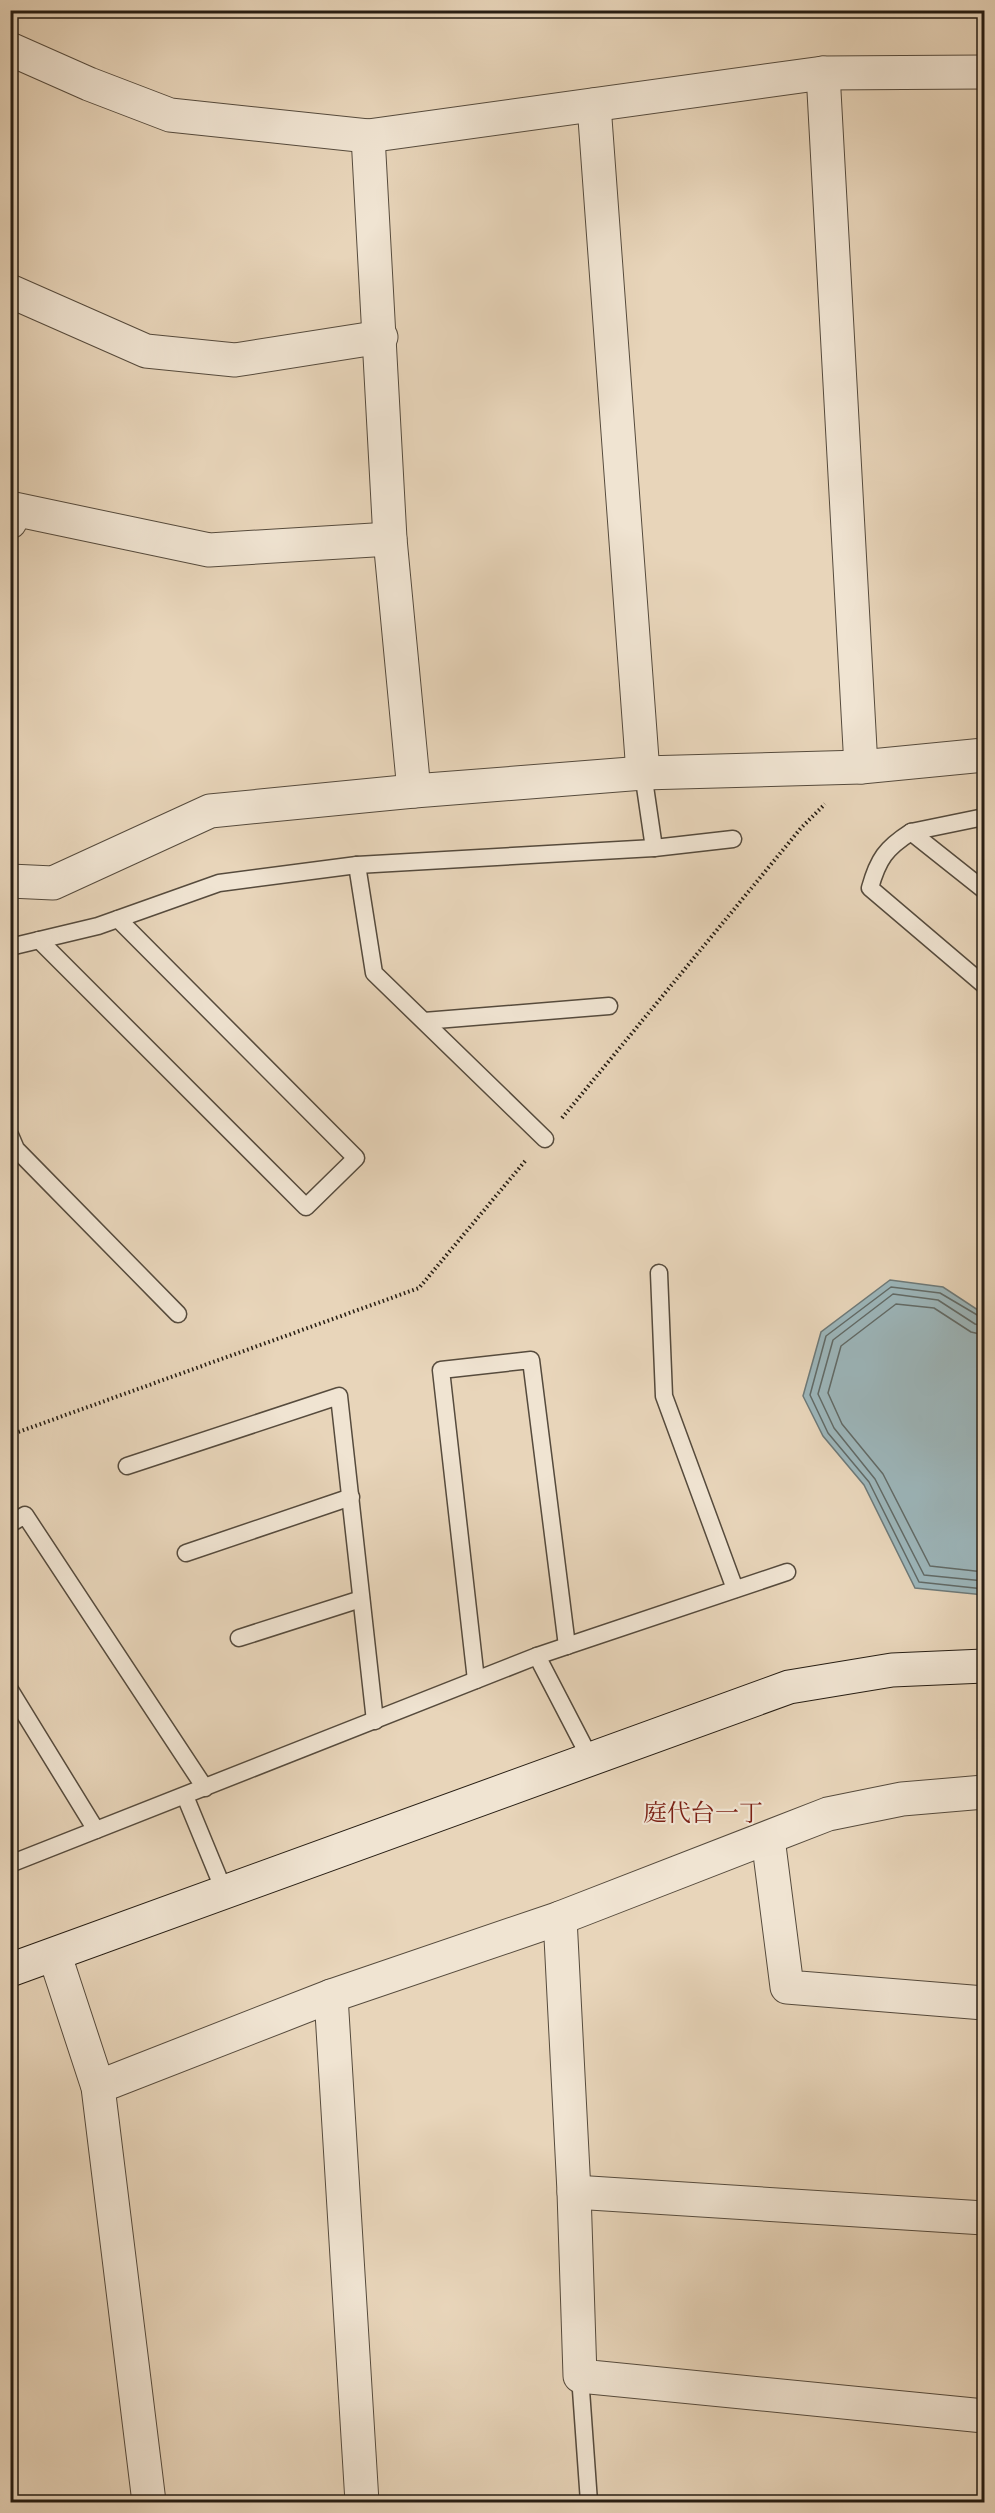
<svg xmlns="http://www.w3.org/2000/svg" width="995" height="2513" viewBox="0 0 995 2513" font-family="'IM FELL Great Primer','Noto Serif JP',serif">
  <style>
    .water { fill: #9cb6bb; stroke: #6d7978; stroke-width: 1.5 }
    .lines { fill: none; stroke-linecap: round; stroke-linejoin: round }
    .shore { stroke: #616a67; stroke-width: 1.5 }
    .lane-casing { stroke: #564b3d; stroke-width: 19 }
    .street-casing { stroke: #564b3d; stroke-width: 35 }
    .secondary-casing { stroke: #261d13; stroke-width: 35 }
    .path { stroke: #261d13; stroke-width: 4; stroke-dasharray: 1.5 3; stroke-linecap: butt }
    .lane { stroke: #f0e4d2; stroke-width: 16 }
    .street { stroke: #f0e4d2; stroke-width: 33 }
    .secondary { stroke: #f0e4d2; stroke-width: 33 }
    .labels { text-anchor: middle; stroke-width: 4.5; stroke-linejoin: round; paint-order: stroke }
    .neighbourhood-label { font-size: 24px; fill: #7a1f14; stroke: #f0e4d2 }
  </style>
  <rect width="100%" height="100%" fill="#e8d5ba"/>
  <filter id="stains"><feTurbulence type="fractalNoise" baseFrequency=".00333" numOctaves="4"/><feColorMatrix values="0 0 0 0 .2 0 0 0 0 .09 0 0 0 0 .02 0 0 0 .5 -.17"/></filter>
  <radialGradient id="worn" r=".72"><stop offset=".6" stop-color="#630" stop-opacity="0"/><stop offset="1" stop-color="#630" stop-opacity=".3"/></radialGradient>
  <!-- water -->
  <path class="water" d="M 890,1280 L 943,1287 L 984,1314 L 984,1595 L 915,1588 L 864,1485 L 823,1436 L 803,1396 L 821,1332 Z"/>
  <g class="lines">
    <!-- shore -->
    <g class="shore">
      <path d="M 984,1319 L 940,1293 L 891,1287 L 826,1336 L 810,1395 L 828,1433 L 869,1482 L 919,1582 L 984,1589"/>
      <path d="M 984,1326 L 975,1324 L 938,1300 L 893,1294 L 833,1340 L 818,1394 L 834,1428 L 875,1479 L 924,1575 L 984,1581"/>
      <path d="M 984,1335 L 971,1332 L 934,1308 L 896,1304 L 841,1346 L 828,1393 L 842,1424 L 883,1474 L 930,1566 L 984,1572"/>
    </g>
    <defs>
      <g id="lane">
        <path d="M 643,773 L 654,848"/>
        <path d="M 911,832 L 984,817"/>
        <path d="M 357,865 L 374,973 L 545,1139"/>
        <path d="M 984,890 L 911,832 C 886,848 878,859 870,888 L 984,985"/>
        <path d="M 39,940 L 306,1207 L 356,1158 L 118,919"/>
        <path d="M 10,947 L 98,926 L 219,883 L 357,865 L 654,848 L 733,839"/>
        <path d="M 424,1021 L 609,1006"/>
        <path d="M 10,1135 L 16,1149 L 178,1314"/>
        <path d="M 659,1273 L 664,1396 L 735,1589"/>
        <path d="M 127,1466 L 339,1396 L 375,1721"/>
        <path d="M 10,1524 L 25,1515 L 205,1788"/>
        <path d="M 186,1553 L 351,1497"/>
        <path d="M 239,1638 L 361,1599"/>
        <path d="M 537,1656 L 591,1760"/>
        <path d="M 476,1680 L 441,1370 L 531,1360 L 567,1646"/>
        <path d="M 10,1690 L 96,1830"/>
        <path d="M 185,1796 L 225,1893"/>
        <path d="M 10,1864 L 537,1656 L 787,1572"/>
        <path d="M 580,2376 L 589,2502"/>
      </g>
      <g id="street">
        <path d="M 10,49 L 89,84 L 170,115 L 368,136 L 823,73 L 984,72"/>
        <path d="M 823,73 L 861,767"/>
        <path d="M 594,105 L 643,773"/>
        <path d="M 368,136 L 390,539 L 414,791"/>
        <path d="M 10,291 L 146,351 L 235,360 L 381,337"/>
        <path d="M 10,522 L 14,509 L 209,550 L 390,539"/>
        <path d="M 10,881 L 53,883 L 210,811 L 414,791 L 643,773 L 861,767 L 984,755"/>
        <path d="M 768,1838 L 787,1987 L 984,2003"/>
        <path d="M 560,1918 L 574,2192 L 580,2376 L 984,2416"/>
        <path d="M 55,1956 L 98,2087 L 149,2502"/>
        <path d="M 331,1996 L 362,2502"/>
        <path d="M 98,2087 L 331,1996 L 560,1918 L 828,1814 L 902,1799 L 984,1792"/>
        <path d="M 574,2192 L 984,2218"/>
      </g>
      <path id="secondary" d="M 10,1970 L 789,1687 L 892,1670 L 984,1666"/>
    </defs>
    <!-- lane casing -->
    <use href="#lane" class="lane-casing"/>
    <!-- street casing -->
    <use href="#street" class="street-casing"/>
    <!-- secondary casing -->
    <use href="#secondary" class="secondary-casing"/>
    <!-- path -->
    <g class="path">
      <path d="M 562,1118 L 801,828 L 825,804"/>
      <path d="M 10,1435 L 419,1288 L 526,1160"/>
    </g>
    <!-- lane -->
    <use href="#lane" class="lane"/>
    <!-- street -->
    <use href="#street" class="street"/>
    <!-- secondary -->
    <use href="#secondary" class="secondary"/>
  </g>
  <g class="labels">
    <!-- neighbourhood labels -->
    <g class="neighbourhood-label">
      <text x="703" y="1821">庭代台一丁</text>
    </g>
  </g>
  <!-- margin -->
  <rect width="995" height="2513" fill="none" stroke="#e8d5ba" stroke-width="36"/>
  <rect x="12" y="12" width="971" height="2489" fill="none" stroke="#261d13" stroke-width="3"/>
  <rect x="18" y="18" width="959" height="2477" fill="none" stroke="#261d13" stroke-width="1.5"/>
  <rect width="100%" height="100%" filter="url(#stains)"/>
  <rect width="100%" height="100%" fill="url(#worn)"/>
</svg>
